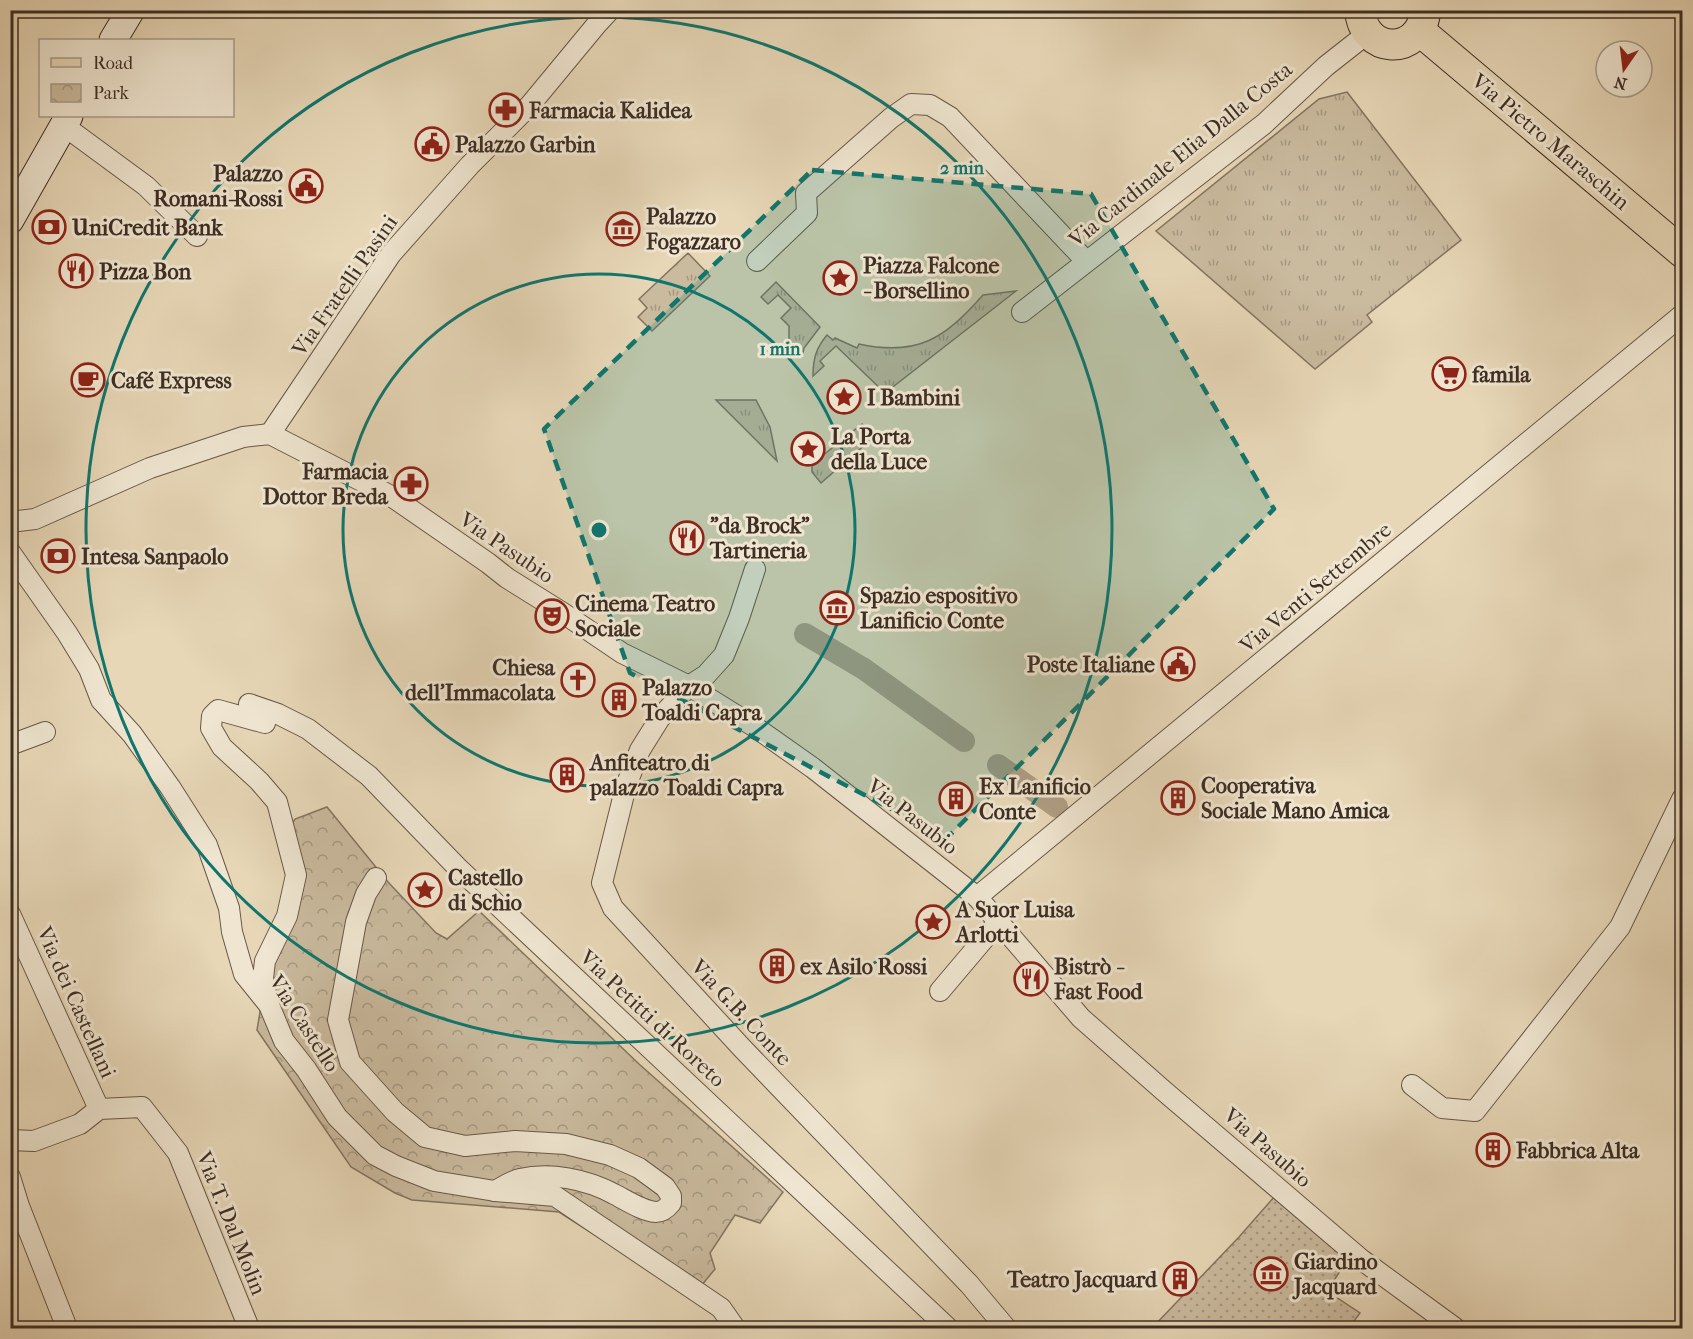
<svg xmlns="http://www.w3.org/2000/svg" width="1693" height="1339" viewBox="0 0 1693 1339" font-family="'IM FELL French Canon',serif">
  <style>
    .grass { fill: url(#grass-tufts); stroke: #847461; stroke-width: 1.5 }
    .park { fill: url(#park-crowns); stroke: #847461; stroke-width: 1.5 }
    .garden { fill: url(#garden-dots); stroke: #847461; stroke-width: 1.5 }
    .lines { fill: none; stroke-linecap: round; stroke-linejoin: round }
    .canal { stroke: #ae9e85; stroke-width: 22 }
    .street-casing { stroke: #685849; stroke-width: 22 }
    .secondary-casing { stroke: #3e2e24; stroke-width: 29 }
    .primary-casing { stroke: #3e2e24; stroke-width: 32 }
    .street { stroke: #efe5d0; stroke-width: 20 }
    .secondary { stroke: #efe5d0; stroke-width: 27 }
    .primary { stroke: #e7d7b7; stroke-width: 30 }
    .marked { fill: #0f766e; fill-opacity: 0.2; stroke: #0f766e; stroke-width: 4.5; stroke-dasharray: 12 8; stroke-linejoin: round }
    .ring { fill: none; stroke: #0f766e; stroke-width: 3 }
    .labels { text-anchor: middle; stroke-width: 6; stroke-linejoin: round; paint-order: stroke }
    .poi-label { font-size: 22px; font-weight: bold; fill: #3e2e24; stroke: #efe5d0; text-anchor: start }
    .street-label { font-size: 22px; fill: #3e2e24; stroke: #efe5d0 }
    .centre { fill: #0f766e; stroke: #efe5d0; stroke-width: 3 }
    .ring-label { font-size: 18px; text-anchor: middle; font-weight: bold; fill: #0f766e; stroke: #efe5d0; stroke-width: 6; stroke-linejoin: round; paint-order: stroke }
  </style>
  <defs>
    <pattern id="grass-tufts" width="24" height="20" patternUnits="userSpaceOnUse" patternTransform="scale(1.5)"><rect width="24" height="20" fill="#caba9e"/><path d="M3 7l-1-3M5 7V3M7 7l1-3M15 17l-1-3M17 17v-4M19 17l1-3" fill="none" stroke="#a59881"/></pattern>
    <pattern id="park-crowns" width="20" height="18" patternUnits="userSpaceOnUse" patternTransform="scale(1.5)"><rect width="20" height="18" fill="#caba9e"/><path d="M2 6a3 3 0 1 1 6 0M12 15a3 3 0 1 1 6 0" fill="none" stroke="#a59881"/></pattern>
    <pattern id="garden-dots" width="8" height="8" patternUnits="userSpaceOnUse" patternTransform="scale(1.5)"><rect width="8" height="8" fill="#caba9e"/><path d="M2 2h.1M6 6h.1" fill="none" stroke="#a59881" stroke-width="1.8" stroke-linecap="round"/></pattern>
  </defs>
  <rect width="100%" height="100%" fill="#e7d7b7"/>
  <filter id="stains"><feTurbulence type="fractalNoise" baseFrequency=".00333" numOctaves="4"/><feColorMatrix values="0 0 0 0 .2 0 0 0 0 .09 0 0 0 0 .02 0 0 0 .5 -.17"/></filter>
  <radialGradient id="worn" r=".72"><stop offset=".6" stop-color="#630" stop-opacity="0"/><stop offset="1" stop-color="#630" stop-opacity=".3"/></radialGradient>
  <!-- grass -->
  <g class="grass">
    <path d="M 1347,92 L 1461,240 L 1367,315 L 1372,322 L 1315,369 L 1156,231 L 1319,99 Z"/>
    <path d="M 688,253 L 710,276 L 652,331 L 638,317 L 647,308 L 639,299 Z"/>
    <path d="M 776,282 L 820,327 L 804,348 L 802,357 L 789,357 L 789,326 L 781,318 L 791,308 L 778,295 L 768,304 L 761,297 Z"/>
    <path d="M 1016,291 L 885,393 L 836,346 L 820,361 L 824,366 L 813,376 C 813,359 816,348 827,335 L 833,340 L 835,338 L 857,348 L 859,344 C 918,357 945,338 983,295 Z"/>
    <path d="M 716,400 L 756,400 L 770,427 L 777,461 Z"/>
    <path d="M 862,424 L 875,436 L 821,483 L 812,472 L 812,464 Z"/>
  </g>
  <!-- park -->
  <path class="park" d="M 327,807 L 388,882 L 436,933 L 447,939 L 479,911 L 639,1064 L 783,1192 L 760,1223 L 735,1215 L 710,1253 L 715,1269 L 692,1297 L 559,1212 L 412,1200 L 395,1193 L 351,1167 L 257,1030 L 260,1012 L 256,975 L 286,910 L 292,865 L 284,836 L 295,819 Z"/>
  <!-- garden -->
  <path class="garden" d="M 1275,1196 L 1350,1256 L 1327,1291 L 1360,1313 L 1349,1328 L 1152,1328 L 1239,1237 Z"/>
  <g class="lines">
    <!-- canal -->
    <g class="canal">
      <path d="M 805,634 L 864,669 L 964,741"/>
      <path d="M 998,765 L 1057,807"/>
    </g>
    <defs>
      <g id="street">
        <path d="M 63,125 L 146,186 L 197,236"/>
        <path d="M 757,261 L 807,213 L 806,193 L 891,118 L 911,104 L 930,105 L 950,117 L 1086,261"/>
        <path d="M 1022,312 L 1264,124 L 1326,66 L 1368,33"/>
        <path d="M 270,434 L 391,254 L 470,165 L 530,105 L 597,24 L 610,10"/>
        <path d="M 10,522 L 35,519 L 150,468 L 243,437 L 270,434 L 391,496 L 488,563 L 507,578 L 563,613 L 622,653 L 689,686 L 755,727 L 813,768 L 977,897 L 1081,1018 L 1164,1091 L 1362,1260 L 1455,1328"/>
        <path d="M 10,552 L 67,633 L 89,669 L 101,700 L 132,734 L 170,787 L 207,845 L 229,908 L 232,932 L 244,974 L 269,1005 L 284,1041 L 306,1069 L 337,1117 L 375,1155 L 396,1166 L 434,1181 L 495,1191 L 555,1196 L 721,1308 L 735,1328"/>
        <path d="M 755,569 L 739,618 L 724,655 L 706,675 L 689,686 L 660,718 L 640,750 L 626,786 L 602,883 L 613,908 L 742,1048 L 969,1284 L 1006,1328"/>
        <path d="M 249,704 L 278,714 L 308,729 L 369,776 L 457,867 L 948,1328"/>
        <path d="M 265,723 L 218,710 L 212,716 L 211,728 L 222,747 L 259,781 L 277,802 L 296,875 L 287,916 L 265,961 L 263,978 L 268,1003"/>
        <path d="M 10,745 L 45,732"/>
        <path d="M 376,878 L 366,894 L 356,922 L 338,1020 L 350,1062 L 395,1112 L 425,1137 L 465,1146 L 515,1141 L 566,1144 L 610,1155 L 639,1168 L 665,1187 L 671,1196 L 671,1203 C 667,1208 663,1212 656,1212 C 642,1211 626,1200 614,1194 C 586,1179 550,1172 520,1179 C 511,1181 503,1187 495,1191"/>
        <path d="M 977,897 L 1682,315"/>
        <path d="M 10,914 L 99,1109"/>
        <path d="M 940,991 L 1000,920"/>
        <path d="M 1412,1085 L 1442,1108 L 1475,1111 L 1620,927 L 1682,799"/>
        <path d="M 10,1140 L 34,1141 L 80,1124 L 99,1109 L 142,1107 L 178,1153 L 249,1328"/>
        <path d="M 10,1177 L 19,1206 L 67,1328"/>
      </g>
      <g id="secondary">
        <path d="M 113,40 L 131,10"/>
        <path d="M 10,220 L 69,116"/>
      </g>
      <g id="primary">
        <path d="M 1360,10 C 1363,54 1419,57 1425,13"/>
        <path d="M 1420,31 L 1682,252"/>
      </g>
    </defs>
    <!-- street casing -->
    <use href="#street" class="street-casing"/>
    <!-- secondary casing -->
    <use href="#secondary" class="secondary-casing"/>
    <!-- primary casing -->
    <use href="#primary" class="primary-casing"/>
    <!-- street -->
    <use href="#street" class="street"/>
    <!-- secondary -->
    <use href="#secondary" class="secondary"/>
    <!-- primary -->
    <use href="#primary" class="primary"/>
  </g>
  <!-- marked area -->
  <path class="marked" d="M 812,170 L 1091,194 L 1274,509 L 947,838 L 630,673 L 544,429 Z"/>
  <!-- distance rings -->
  <g class="ring">
    <circle cx="599" cy="530" r="256"/>
    <circle cx="599" cy="530" r="513"/>
  </g>
  <!-- icons -->
  <defs>
    <symbol id="pharmacy-ring" viewBox="-11 -11 22 22"><circle r="9.5" fill="#efe5d0" stroke="#8f2418" stroke-width="1.5"/><path d="M-2-6h4v4h4v4h-4v4h-4v-4h-4v-4h4Z" fill="#8f2418"/></symbol>
    <symbol id="civic-ring" viewBox="-11 -11 22 22"><circle r="9.5" fill="#efe5d0" stroke="#8f2418" stroke-width="1.5"/><path d="M-.6-6.5H3V-4.5H.6V-3L4-1V1h2V6H-6V1h2V-1L-.6-3ZM-1.2 2.5V6h2.4V2.5Z" fill="#8f2418"/></symbol>
    <symbol id="bank-ring" viewBox="-11 -11 22 22"><circle r="9.5" fill="#efe5d0" stroke="#8f2418" stroke-width="1.5"/><path d="M-6-4H6V4H-6ZM0-2.3a2.3 2.3 0 1 0 0 4.6a2.3 2.3 0 1 0 0-4.6Z" fill="#8f2418"/></symbol>
    <symbol id="museum-ring" viewBox="-11 -11 22 22"><circle r="9.5" fill="#efe5d0" stroke="#8f2418" stroke-width="1.5"/><path d="M0-6L6-3V-2H-6V-3ZM-5-1h2V3h-2ZM-1-1h2V3h-2ZM3-1h2V3H3ZM-6 4H6V6H-6Z" fill="#8f2418"/></symbol>
    <symbol id="restaurant-ring" viewBox="-11 -11 22 22"><circle r="9.5" fill="#efe5d0" stroke="#8f2418" stroke-width="1.5"/><path d="M-5-6h1v4h1v-4h1v4h1v-4h1v5L-1.5 .5V6h-2V.5L-5-1ZM5-6V6H3V1.5H1.5Q1.5-4 5-6Z" fill="#8f2418"/></symbol>
    <symbol id="sight-ring" viewBox="-11 -11 22 22"><circle r="9.5" fill="#efe5d0" stroke="#8f2418" stroke-width="1.5"/><path d="M0-6L1.8-2.2L6-1.7L2.9 1.2L3.7 5.4L0 3.3L-3.7 5.4L-2.9 1.2L-6-1.7L-1.8-2.2Z" fill="#8f2418"/></symbol>
    <symbol id="supermarket-ring" viewBox="-11 -11 22 22"><circle r="9.5" fill="#efe5d0" stroke="#8f2418" stroke-width="1.5"/><path d="M-6-5.5h2.5l.6 2H6L4.5 2H-2.5L-4.4-4H-6ZM-1.5 3.2a1.3 1.3 0 1 0 .1 0ZM3 3.2a1.3 1.3 0 1 0 .1 0Z" fill="#8f2418"/></symbol>
    <symbol id="cafe-ring" viewBox="-11 -11 22 22"><circle r="9.5" fill="#efe5d0" stroke="#8f2418" stroke-width="1.5"/><path d="M-5.5-4.5H6V0H3Q3 3.5 0 3.5H-2.5Q-5.5 3.5-5.5 0ZM3-3.2v2h1.7v-2ZM-6 4.5H4V6H-6Z" fill="#8f2418"/></symbol>
    <symbol id="theatre-ring" viewBox="-11 -11 22 22"><circle r="9.5" fill="#efe5d0" stroke="#8f2418" stroke-width="1.5"/><path d="M-5-5.5Q0-4 5-5.5V0Q5 5 0 6Q-5 5-5 0ZM-3.3-2.5H-1v1.5H-3.3ZM1-2.5H3.3v1.5H1ZM-2.8 1Q0 5.5 2.8 1Z" fill="#8f2418"/></symbol>
    <symbol id="church-ring" viewBox="-11 -11 22 22"><circle r="9.5" fill="#efe5d0" stroke="#8f2418" stroke-width="1.5"/><path d="M-1.2-6h2.4v3.5h3.3v2.4h-3.3V6h-2.4V-.1h-3.3v-2.4h3.3Z" fill="#8f2418"/></symbol>
    <symbol id="building-ring" viewBox="-11 -11 22 22"><circle r="9.5" fill="#efe5d0" stroke="#8f2418" stroke-width="1.5"/><path d="M-4-6H4V6H1V3H-1V6H-4ZM-2.5-4.3h1.7v1.8h-1.7ZM.8-4.3h1.7v1.8H.8ZM-2.5-1h1.7V.8h-1.7ZM.8-1h1.7V.8H.8Z" fill="#8f2418"/></symbol>
  </defs>
  <g fill-rule="evenodd">
    <use href="#pharmacy-ring" x="487" y="91" width="38" height="38"/>
    <use href="#civic-ring" x="413" y="125" width="38" height="38"/>
    <use href="#civic-ring" x="287" y="167" width="38" height="38"/>
    <use href="#bank-ring" x="30" y="208" width="38" height="38"/>
    <use href="#museum-ring" x="604" y="210" width="38" height="38"/>
    <use href="#restaurant-ring" x="57" y="252" width="38" height="38"/>
    <use href="#sight-ring" x="821" y="259" width="38" height="38"/>
    <use href="#supermarket-ring" x="1430" y="355" width="38" height="38"/>
    <use href="#cafe-ring" x="69" y="361" width="38" height="38"/>
    <use href="#sight-ring" x="825" y="378" width="38" height="38"/>
    <use href="#sight-ring" x="789" y="430" width="38" height="38"/>
    <use href="#pharmacy-ring" x="392" y="465" width="38" height="38"/>
    <use href="#restaurant-ring" x="668" y="519" width="38" height="38"/>
    <use href="#bank-ring" x="39" y="537" width="38" height="38"/>
    <use href="#museum-ring" x="818" y="589" width="38" height="38"/>
    <use href="#theatre-ring" x="533" y="597" width="38" height="38"/>
    <use href="#civic-ring" x="1159" y="645" width="38" height="38"/>
    <use href="#church-ring" x="559" y="661" width="38" height="38"/>
    <use href="#building-ring" x="600" y="681" width="38" height="38"/>
    <use href="#building-ring" x="548" y="756" width="38" height="38"/>
    <use href="#building-ring" x="1159" y="779" width="38" height="38"/>
    <use href="#building-ring" x="937" y="780" width="38" height="38"/>
    <use href="#sight-ring" x="406" y="871" width="38" height="38"/>
    <use href="#sight-ring" x="914" y="903" width="38" height="38"/>
    <use href="#building-ring" x="758" y="947" width="38" height="38"/>
    <use href="#restaurant-ring" x="1012" y="960" width="38" height="38"/>
    <use href="#building-ring" x="1474" y="1131" width="38" height="38"/>
    <use href="#museum-ring" x="1252" y="1255" width="38" height="38"/>
    <use href="#building-ring" x="1161" y="1260" width="38" height="38"/>
  </g>
  <g class="labels">
    <!-- poi labels -->
    <g class="poi-label">
      <text x="529" y="118">Farmacia Kalidea</text>
      <text x="455" y="152">Palazzo Garbin</text>
      <text x="283" y="181" text-anchor="end">Palazzo<tspan x="283" dy="25">Romani-Rossi</tspan></text>
      <text x="646" y="224">Palazzo<tspan x="646" dy="25">Fogazzaro</tspan></text>
      <text x="72" y="235">UniCredit Bank</text>
      <text x="863" y="273">Piazza Falcone<tspan x="863" dy="25">- Borsellino</tspan></text>
      <text x="99" y="279">Pizza Bon</text>
      <text x="1472" y="382">famila</text>
      <text x="111" y="388">Café Express</text>
      <text x="867" y="405">I Bambini</text>
      <text x="831" y="444">La Porta<tspan x="831" dy="25">della Luce</tspan></text>
      <text x="388" y="479" text-anchor="end">Farmacia<tspan x="388" dy="25">Dottor Breda</tspan></text>
      <text x="710" y="533">"da Brock"<tspan x="710" dy="25">Tartineria</tspan></text>
      <text x="81" y="564">Intesa Sanpaolo</text>
      <text x="860" y="603">Spazio espositivo<tspan x="860" dy="25">Lanificio Conte</tspan></text>
      <text x="575" y="611">Cinema Teatro<tspan x="575" dy="25">Sociale</tspan></text>
      <text x="1155" y="672" text-anchor="end">Poste Italiane</text>
      <text x="555" y="675" text-anchor="end">Chiesa<tspan x="555" dy="25">dell'Immacolata</tspan></text>
      <text x="642" y="695">Palazzo<tspan x="642" dy="25">Toaldi Capra</tspan></text>
      <text x="590" y="770">Anfiteatro di<tspan x="590" dy="25">palazzo Toaldi Capra</tspan></text>
      <text x="1201" y="793">Cooperativa<tspan x="1201" dy="25">Sociale Mano Amica</tspan></text>
      <text x="979" y="794">Ex Lanificio<tspan x="979" dy="25">Conte</tspan></text>
      <text x="448" y="885">Castello<tspan x="448" dy="25">di Schio</tspan></text>
      <text x="956" y="917">A Suor Luisa<tspan x="956" dy="25">Arlotti</tspan></text>
      <text x="800" y="974">ex Asilo Rossi</text>
      <text x="1054" y="974">Bistrò -<tspan x="1054" dy="25">Fast Food</tspan></text>
      <text x="1516" y="1158">Fabbrica Alta</text>
      <text x="1294" y="1269">Giardino<tspan x="1294" dy="25">Jacquard</tspan></text>
      <text x="1157" y="1287" text-anchor="end">Teatro Jacquard</text>
    </g>
    <!-- street labels -->
    <g class="street-label">
      <text transform="translate(1551 141) rotate(40)" y="8">Via Pietro Maraschin</text>
      <text transform="translate(1180 154) rotate(-39)" y="8">Via Cardinale Elia Dalla Costa</text>
      <text transform="translate(344 285) rotate(-55)" y="8">Via Fratelli Pasini</text>
      <text transform="translate(507 547) rotate(34)" y="8">Via Pasubio</text>
      <text transform="translate(1315 587) rotate(-40)" y="8">Via Venti Settembre</text>
      <text transform="translate(913 816) rotate(38)" y="8">Via Pasubio</text>
      <text transform="translate(77 1002) rotate(66)" y="8">Via dei Castellani</text>
      <text transform="translate(742 1012) rotate(47)" y="8">Via G.B. Conte</text>
      <text transform="translate(653 1018) rotate(43)" y="8">Via Petitti di Roreto</text>
      <text transform="translate(305 1023) rotate(57)" y="8">Via Castello</text>
      <text transform="translate(1268 1147) rotate(41)" y="8">Via Pasubio</text>
      <text transform="translate(232 1223) rotate(68)" y="8">Via T. Dal Molin</text>
    </g>
  </g>
  <circle cx="599" cy="530" r="9" class="centre"/>
  <g class="ring-label">
    <text x="962" y="174">2 min</text>
    <text x="780" y="355">1 min</text>
  </g>
  <!-- margin -->
  <rect width="1693" height="1339" fill="none" stroke="#e7d7b7" stroke-width="36"/>
  <rect x="12" y="12" width="1669" height="1315" fill="none" stroke="#3e2e24" stroke-width="3"/>
  <rect x="18" y="18" width="1657" height="1303" fill="none" stroke="#3e2e24" stroke-width="1.5"/>
  <!-- legend -->
  <rect x="39" y="39" width="195" height="78" fill="#efe5d0" stroke="#a89c8b" stroke-width="1.5"/>
  <rect x="51" y="58" width="30" height="9" fill="#e7d7b7" stroke="#a89c8b" stroke-width="1.5"/>
  <text x="93" y="69" font-size="18" fill="#3e2e24">Road</text>
  <rect x="51" y="84" width="30" height="18" fill="url(#park-crowns)" stroke="#a89c8b" stroke-width="1.5"/>
  <text x="93" y="99" font-size="18" fill="#3e2e24">Park</text>
  <!-- north arrow -->
  <g transform="translate(1624 69) rotate(194)"><circle r="28" fill="#efe5d0" stroke="#a89c8b" stroke-width="1.5"/>
  <path d="M0-4.5L10 22L0 15L-10 22Z" fill="#8f2418"/>
  <text y="-9" font-size="16" font-weight="bold" text-anchor="middle" fill="#3e2e24">N</text>
  </g>
  <rect width="100%" height="100%" filter="url(#stains)"/>
  <rect width="100%" height="100%" fill="url(#worn)"/>
</svg>
